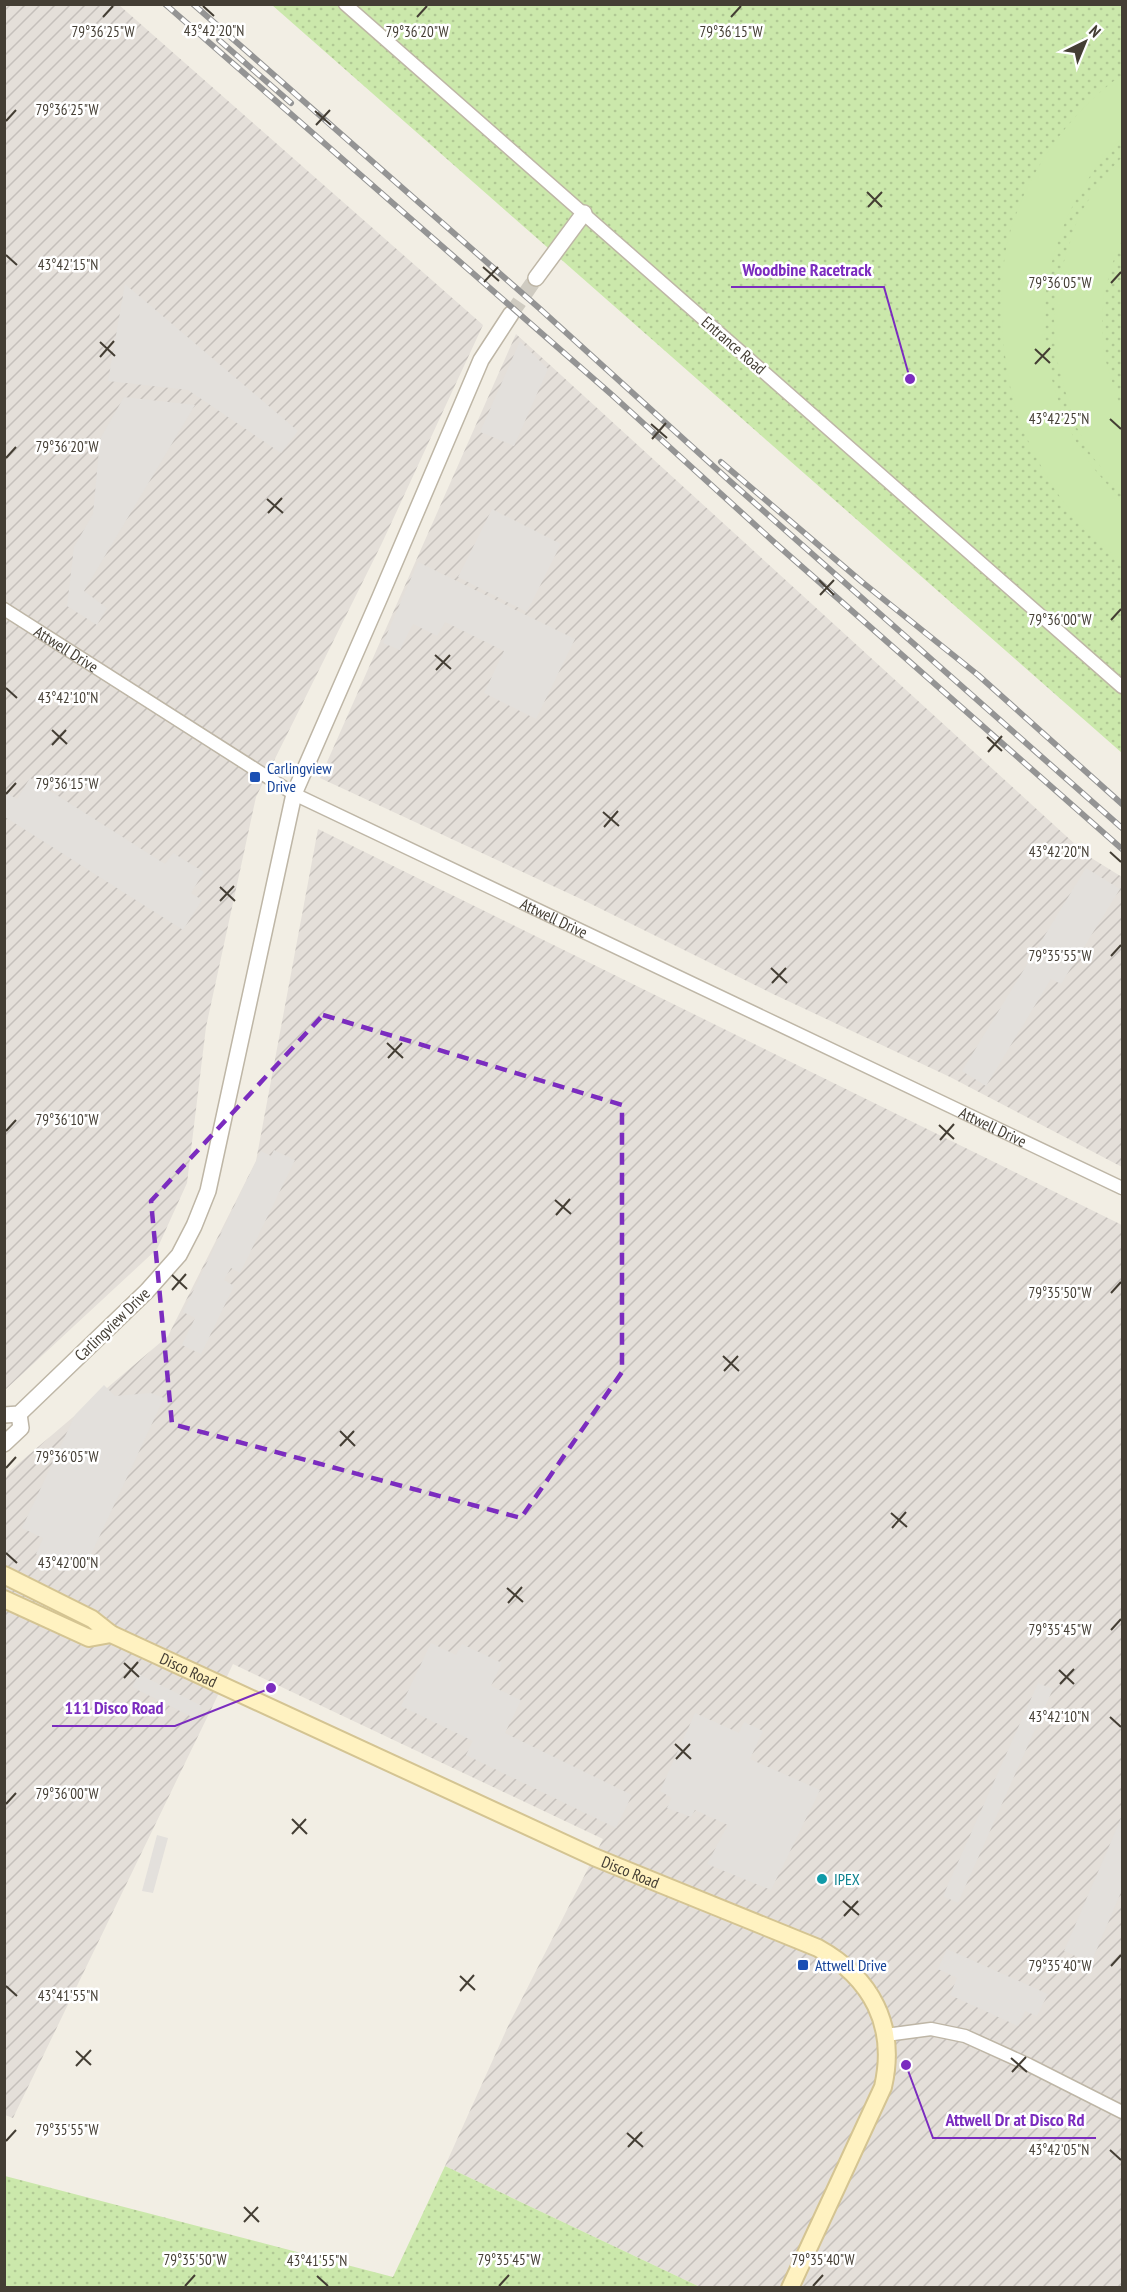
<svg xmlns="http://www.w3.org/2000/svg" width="1127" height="2292" viewBox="0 0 1127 2292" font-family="'PT Sans Narrow',sans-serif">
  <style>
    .industrial { fill: url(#industrial-furrows) }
    .grass { fill: url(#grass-dots) }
    .pitch { fill: #cbe8ab }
    .parking { fill: #e3e0dc }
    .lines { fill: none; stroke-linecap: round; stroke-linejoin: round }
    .tertiary-tunnel { stroke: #cfcbc1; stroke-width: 15; stroke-dasharray: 15 8; stroke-linecap: butt }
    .minor-casing { stroke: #beb6a6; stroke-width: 15 }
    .tertiary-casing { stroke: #beb6a6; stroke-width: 18 }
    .secondary-casing { stroke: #d4c492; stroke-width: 20 }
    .minor { stroke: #fff; stroke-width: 12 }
    .tertiary { stroke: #fff; stroke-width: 15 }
    .secondary { stroke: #fff2c1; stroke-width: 16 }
    .rail-casing { stroke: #949494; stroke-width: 6 }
    .rail { stroke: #fff; stroke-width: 4; stroke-dasharray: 11; stroke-linecap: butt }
    .marked { fill: none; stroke: #7b2cbf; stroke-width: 4.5; stroke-dasharray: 12 8; stroke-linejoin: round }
    .ticks { fill: none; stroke: #443e34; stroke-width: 2 }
    .transit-dot { fill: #1a4fb4; stroke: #fff; stroke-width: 2 }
    .culture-dot { fill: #0f9aa8; stroke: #fff; stroke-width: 2 }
    .labels { text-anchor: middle; stroke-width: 5; stroke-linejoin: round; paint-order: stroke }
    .street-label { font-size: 16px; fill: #443e34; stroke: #fff }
    .transit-label { font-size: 16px; fill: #164399; stroke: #fff; text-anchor: start }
    .culture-label { font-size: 16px; fill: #0d838f; stroke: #fff; text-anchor: start }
    .ticks-label { font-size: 15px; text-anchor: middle; fill: #443e34; stroke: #fff; stroke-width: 5; stroke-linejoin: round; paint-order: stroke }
    .leader { fill: none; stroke: #7b2cbf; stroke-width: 2 }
    .callout-dot { fill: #7b2cbf; stroke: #fff; stroke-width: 2 }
    .callout-label { font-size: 18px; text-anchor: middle; font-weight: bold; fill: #7b2cbf; stroke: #fff; stroke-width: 5; stroke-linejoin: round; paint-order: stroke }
  </style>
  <defs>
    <pattern id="industrial-furrows" width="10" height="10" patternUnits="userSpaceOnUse" patternTransform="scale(1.5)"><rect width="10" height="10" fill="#e4dfd9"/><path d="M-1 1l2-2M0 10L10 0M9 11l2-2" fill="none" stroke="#c5c0bb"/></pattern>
    <pattern id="grass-dots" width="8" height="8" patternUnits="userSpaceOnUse" patternTransform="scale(1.5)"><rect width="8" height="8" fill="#cbe8ab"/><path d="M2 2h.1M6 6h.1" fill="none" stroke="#b0c894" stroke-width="1.8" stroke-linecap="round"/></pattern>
  </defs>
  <rect width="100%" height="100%" fill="#f2eee4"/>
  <!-- industrial -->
  <g class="industrial">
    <path d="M 5,5 L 119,5 L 483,325 L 382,543 L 256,797 L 206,1027 L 187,1183 L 157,1249 L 5,1390 Z"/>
    <path d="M 516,334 L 1088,856 L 1122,877 L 1122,1167 L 950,1077 L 773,994 L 581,899 L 320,778 Z"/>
    <path d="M 318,829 L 1122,1225 L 1122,2287 L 700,2287 L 445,2166 L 509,2024 L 603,1839 L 233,1664 L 13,2118 L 5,2115 L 4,1481 L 11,1470 L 168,1336 L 256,1161 Z"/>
  </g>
  <!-- grass -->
  <g class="grass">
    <path d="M 272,5 L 1122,5 L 1122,753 Z"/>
    <path d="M 445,2166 L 700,2287 L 5,2287 L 5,2176 L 393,2277 Z"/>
  </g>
  <!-- pitch -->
  <g class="pitch">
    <path d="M 1122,75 L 1122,138 C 1075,183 1046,252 1044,317 C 1042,352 1056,401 1071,432 C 1077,444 1085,457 1093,467 C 1099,476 1121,498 1122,507 C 1126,522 1123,546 1122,562 C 1110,551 1096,541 1085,529 C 1059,500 1038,464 1023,429 C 1002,379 995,288 1009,236 C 1026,174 1070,111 1122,75 Z"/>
    <path d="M 1122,157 L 1122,240 L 1113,262 L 1104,294 L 1102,322 L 1104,355 L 1122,414 L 1122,493 L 1091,455 L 1073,420 L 1056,356 L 1054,317 L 1056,287 L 1078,217 L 1101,180 Z"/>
  </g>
  <!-- parking -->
  <g class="parking">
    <path d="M 125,284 L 298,431 L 281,453 L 188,390 L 108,381 Z"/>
    <path d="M 520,341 L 548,369 L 514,446 L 480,432 Z"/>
    <path d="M 124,397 L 195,405 L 84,591 L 107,608 L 97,625 L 67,606 L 74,547 L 93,514 L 100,439 Z"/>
    <path d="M 492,509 L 561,544 L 527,612 L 458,577 Z"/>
    <path d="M 418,562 L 575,639 L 536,719 L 484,693 L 504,651 L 445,622 L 437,636 L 413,624 L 400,650 L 383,643 Z"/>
    <path d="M 30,778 L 165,864 L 173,853 L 204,872 L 191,893 L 202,900 L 183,930 L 5,817 L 5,792 L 17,799 Z"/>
    <path d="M 1086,868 L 1120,889 L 1061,984 L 1051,979 L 986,1086 L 962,1071 Z"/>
    <path d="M 274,1150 L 295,1160 L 240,1273 L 231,1268 L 224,1280 L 234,1286 L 201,1354 L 182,1345 L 195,1318 L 183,1312 L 261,1151 L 271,1156 Z"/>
    <path d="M 104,1385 L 115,1396 L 151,1393 L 164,1398 L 88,1561 L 77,1556 L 70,1570 L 36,1554 L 43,1538 L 22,1528 L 75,1415 Z"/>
    <path d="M 431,1643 L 456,1655 L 462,1644 L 502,1663 L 491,1686 L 521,1700 L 505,1733 L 632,1795 L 616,1828 L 466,1755 L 473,1741 L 401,1706 Z"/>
    <path d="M 139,1674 L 202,1706 L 196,1719 L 132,1687 Z"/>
    <path d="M 1038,1683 L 1053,1689 L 958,1903 L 943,1896 Z"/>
    <path d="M 695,1713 L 739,1733 L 744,1722 L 763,1731 L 750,1759 L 820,1790 L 771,1890 L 707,1864 L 728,1825 L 695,1810 L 691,1817 L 667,1808 L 672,1798 L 660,1791 Z"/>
    <path d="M 1122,1816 L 1122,1890 L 1091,1963 L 1064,1951 Z"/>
    <path d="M 157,1835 L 168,1838 L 153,1893 L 142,1891 Z"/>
    <path d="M 947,1949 L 1048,1994 L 1037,2016 L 1025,2011 L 1018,2026 L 950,1995 L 957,1978 L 938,1969 Z"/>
  </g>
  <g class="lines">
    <!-- tertiary-tunnel -->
    <path class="tertiary-tunnel" d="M 511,314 L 536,278"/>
    <defs>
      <g id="minor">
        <path d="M 345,4 L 1122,687"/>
        <path id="s1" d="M 4,609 L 294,794 L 1122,1188"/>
        <path d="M 886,2035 L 931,2029 L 965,2036 L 1029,2065 L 1122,2112"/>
      </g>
      <g id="tertiary">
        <path d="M 536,278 L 584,213"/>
        <path d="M 4,1415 L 19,1414 L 147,1291 L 179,1255 L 194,1226 L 208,1191 L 294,794 L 380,597 L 481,360 L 511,314"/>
        <path d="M 4,1444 L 21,1428 L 19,1414"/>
      </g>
      <g id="secondary">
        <path id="s2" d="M 4,1575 L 92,1619 L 111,1634 L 594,1857 L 818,1948 C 872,1978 897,2026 883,2087 L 790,2288"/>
        <path d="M 4,1599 L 89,1638 L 111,1634"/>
      </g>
    </defs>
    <!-- minor casing -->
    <use href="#minor" class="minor-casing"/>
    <!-- tertiary casing -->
    <use href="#tertiary" class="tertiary-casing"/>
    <!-- secondary casing -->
    <use href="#secondary" class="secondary-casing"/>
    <!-- minor -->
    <use href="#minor" class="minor"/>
    <!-- tertiary -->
    <use href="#tertiary" class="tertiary"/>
    <!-- secondary -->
    <use href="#secondary" class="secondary"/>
    <defs>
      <g id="rail">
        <path d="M 165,4 L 611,394 L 775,543 L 1122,849"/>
        <path d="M 193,4 L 539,308 L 732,483 L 1122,828"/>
        <path d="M 219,40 L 291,103"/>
        <path d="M 721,462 L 862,582 L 978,675 L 1122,804"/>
      </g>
    </defs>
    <!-- rail casing -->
    <use href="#rail" class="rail-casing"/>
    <!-- rail -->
    <use href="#rail" class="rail"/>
  </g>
  <!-- marked area -->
  <path class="marked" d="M 323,1015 L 622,1105 L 622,1372 L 521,1518 L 172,1424 L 151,1201 Z"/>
  <!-- ticks -->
  <path class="ticks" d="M 203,6 L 214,16M 103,17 L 113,6M 417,17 L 427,6M 731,17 L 741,6M 315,111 L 331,125M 6,121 L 16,110M 316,125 L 330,110M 867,192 L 882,207M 868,207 L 882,192M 6,255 L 17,265M 483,267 L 499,281M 484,282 L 498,267M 1111,283 L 1121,272M 100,342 L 115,356M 1035,349 L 1050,363M 100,357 L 114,341M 1035,364 L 1050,348M 1110,419 L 1121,429M 651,424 L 667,438M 652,439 L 666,423M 6,458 L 16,447M 267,499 L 283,513M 268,513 L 282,498M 819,580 L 834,595M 820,595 L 834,580M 1111,620 L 1121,609M 435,655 L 451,669M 436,670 L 450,655M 6,688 L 17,698M 52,730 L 67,744M 987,737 L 1002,751M 52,745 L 66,730M 988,752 L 1002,736M 6,794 L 16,783M 603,812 L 619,826M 604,827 L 618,811M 1110,852 L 1121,862M 220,887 L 235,901M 220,901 L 234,886M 1111,956 L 1121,945M 771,968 L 787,983M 772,983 L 786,968M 387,1043 L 403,1058M 388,1058 L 402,1043M 939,1125 L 954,1139M 6,1131 L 16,1120M 940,1140 L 954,1124M 555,1200 L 571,1214M 556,1215 L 570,1199M 172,1275 L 187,1289M 172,1290 L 186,1274M 1111,1293 L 1121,1282M 723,1356 L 739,1371M 724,1371 L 738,1356M 340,1431 L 355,1446M 340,1446 L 354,1431M 6,1468 L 16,1457M 891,1513 L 907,1527M 892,1528 L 906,1512M 6,1553 L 17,1563M 507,1588 L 523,1602M 508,1603 L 522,1587M 1111,1630 L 1121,1619M 124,1663 L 139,1677M 1059,1670 L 1074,1684M 124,1678 L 138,1662M 1060,1684 L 1074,1669M 1110,1717 L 1121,1727M 675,1744 L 691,1759M 676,1759 L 690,1744M 6,1804 L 16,1793M 292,1819 L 307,1834M 292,1834 L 306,1819M 843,1901 L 859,1915M 844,1916 L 858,1901M 1111,1966 L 1121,1955M 460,1976 L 475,1990M 6,1986 L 17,1996M 460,1991 L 474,1975M 76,2051 L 91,2065M 1011,2058 L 1027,2072M 76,2066 L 91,2050M 1012,2072 L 1026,2057M 627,2133 L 643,2147M 6,2141 L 16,2130M 628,2147 L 642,2132M 1110,2150 L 1121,2160M 244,2207 L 259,2222M 244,2222 L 258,2207M 317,2276 L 328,2286M 185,2286 L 195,2275M 499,2286 L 509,2275M 813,2286 L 823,2275"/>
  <!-- markers -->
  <g class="transit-dot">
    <rect x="249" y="771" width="12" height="12" rx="3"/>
    <rect x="797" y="1959" width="12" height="12" rx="3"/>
  </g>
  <circle class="culture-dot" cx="822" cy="1879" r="6"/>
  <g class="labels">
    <!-- street labels -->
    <g class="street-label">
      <text transform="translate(734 345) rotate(41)" y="6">Entrance Road</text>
      <text dy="6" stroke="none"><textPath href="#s1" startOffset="74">Attwell Drive</textPath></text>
      <text dy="6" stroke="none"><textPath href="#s1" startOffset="632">Attwell Drive</textPath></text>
      <text dy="6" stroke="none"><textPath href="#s1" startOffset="1118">Attwell Drive</textPath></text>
      <text transform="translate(112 1324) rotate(-44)" y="6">Carlingview Drive</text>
      <text dy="6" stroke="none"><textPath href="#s2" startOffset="208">Disco Road</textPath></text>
      <text dy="6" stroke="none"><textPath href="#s2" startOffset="694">Disco Road</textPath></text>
    </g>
    <!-- transit labels -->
    <g class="transit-label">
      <text x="267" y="774">Carlingview<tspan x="267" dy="18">Drive</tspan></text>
      <text x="815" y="1971">Attwell Drive</text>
    </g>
    <!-- culture labels -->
    <g class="culture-label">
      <text x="834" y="1885">IPEX</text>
    </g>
  </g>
  <g class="ticks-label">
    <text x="214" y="36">43°42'20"N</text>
    <text x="103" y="37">79°36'25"W</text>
    <text x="417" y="37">79°36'20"W</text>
    <text x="731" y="37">79°36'15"W</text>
    <text x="67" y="115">79°36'25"W</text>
    <text x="68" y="270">43°42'15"N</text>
    <text x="1060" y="288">79°36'05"W</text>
    <text x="1059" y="424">43°42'25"N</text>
    <text x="67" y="452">79°36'20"W</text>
    <text x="1060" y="625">79°36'00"W</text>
    <text x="68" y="703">43°42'10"N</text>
    <text x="67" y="789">79°36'15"W</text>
    <text x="1059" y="857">43°42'20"N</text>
    <text x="1060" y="961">79°35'55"W</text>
    <text x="67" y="1125">79°36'10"W</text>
    <text x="1060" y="1298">79°35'50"W</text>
    <text x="67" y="1462">79°36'05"W</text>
    <text x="68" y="1568">43°42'00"N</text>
    <text x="1060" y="1635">79°35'45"W</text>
    <text x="1059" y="1722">43°42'10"N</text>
    <text x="67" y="1799">79°36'00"W</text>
    <text x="1060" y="1971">79°35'40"W</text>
    <text x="68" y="2001">43°41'55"N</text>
    <text x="67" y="2135">79°35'55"W</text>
    <text x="1059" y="2155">43°42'05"N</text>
    <text x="195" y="2265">79°35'50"W</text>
    <text x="509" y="2265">79°35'45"W</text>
    <text x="823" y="2265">79°35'40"W</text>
    <text x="317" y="2266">43°41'55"N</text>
  </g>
  <!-- callouts -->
  <path class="leader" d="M910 379L884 287H731M271 1688L175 1726H52M906 2065L933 2138H1096"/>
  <g class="callout-dot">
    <circle cx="910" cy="379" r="6"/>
    <circle cx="271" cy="1688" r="6"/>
    <circle cx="906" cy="2065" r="6"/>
  </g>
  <g class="callout-label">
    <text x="807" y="276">Woodbine Racetrack</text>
    <text x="114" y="1714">111 Disco Road</text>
    <text x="1015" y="2126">Attwell Dr at Disco Rd</text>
  </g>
  <!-- border -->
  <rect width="1127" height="2292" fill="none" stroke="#443e34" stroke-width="12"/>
  <!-- north arrow -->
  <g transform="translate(1085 42) rotate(43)" stroke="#ffffff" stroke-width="4.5" paint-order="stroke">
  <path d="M0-4.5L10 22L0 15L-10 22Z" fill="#443e34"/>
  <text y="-9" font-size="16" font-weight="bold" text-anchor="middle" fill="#443e34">N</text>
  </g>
</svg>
